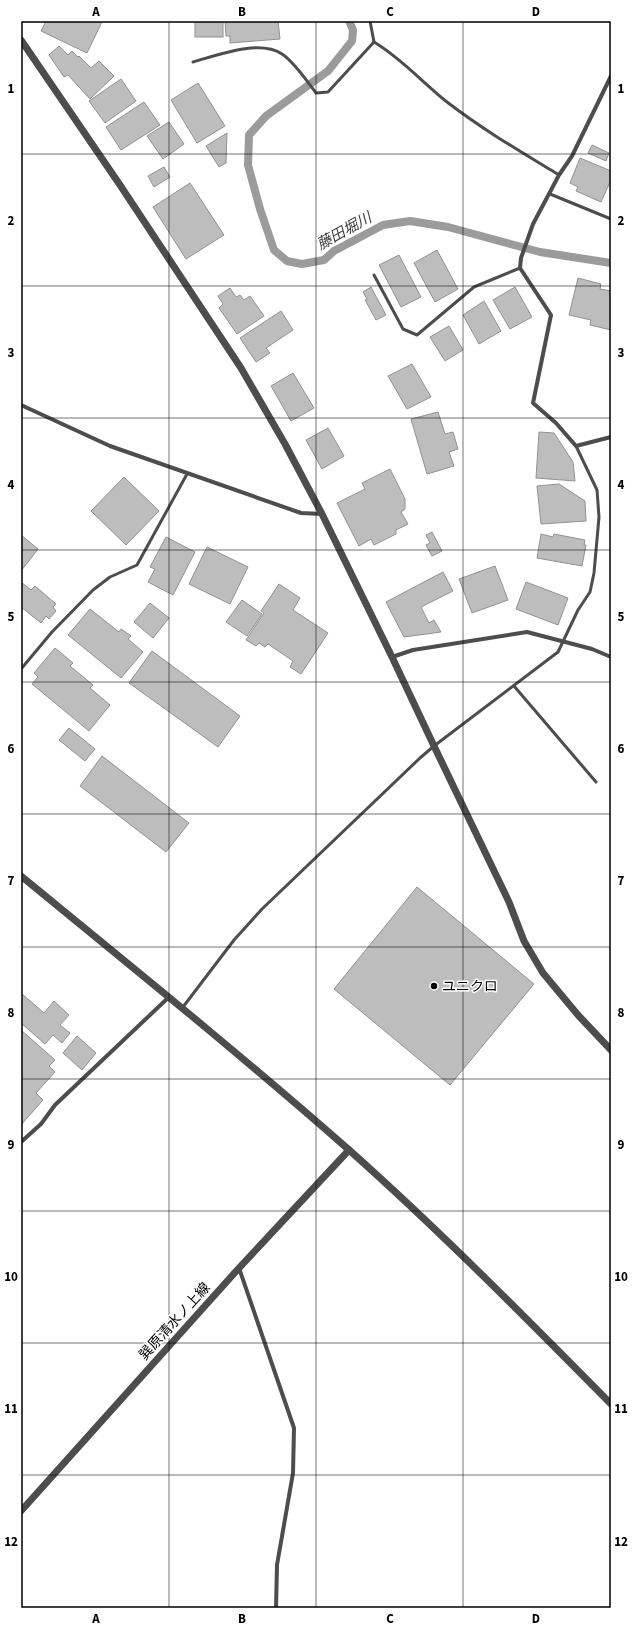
<svg xmlns="http://www.w3.org/2000/svg" width="632" height="1629" viewBox="0 0 632 1629" font-family="'Source Sans 3','Noto Sans JP',sans-serif">
  <style>
    .lines { fill: none; stroke-linecap: round; stroke-linejoin: round }
    .stream { stroke: #9b9b9b; stroke-width: 8 }
    .building { fill: #bdbdbd; stroke: #919191 }
    .service { stroke: #4d4d4d; stroke-width: 3 }
    .minor { stroke: #4d4d4d; stroke-width: 4 }
    .tertiary { stroke: #4d4d4d; stroke-width: 7 }
    .grid { fill: none; stroke: #000; stroke-width: 1; stroke-opacity: 0.55 }
    .poi-dot { fill: #000; stroke: #fff; stroke-width: 1.5 }
    .labels { text-anchor: middle; stroke-width: 3; stroke-linejoin: round; paint-order: stroke }
    .poi-label { font-size: 14px; fill: #000; stroke: #fff; text-anchor: start }
    .street-label { font-size: 14px; fill: #000; stroke: #fff }
    .water-label { font-size: 15px; font-style: italic; fill: #3c3c3c; stroke: #fff }
    .neatline { fill: none; stroke: #000; stroke-width: 1.5 }
    .grid-label { font-size: 13px; text-anchor: middle; font-weight: bold; fill: #000 }
  </style>
  <rect width="100%" height="100%" fill="#fff"/>
  <g class="lines">
    <!-- stream -->
    <path class="stream" d="M 349,21 L 353,30 L 352,41 L 328,71 L 266,116 L 249,135 L 248,165 L 260,209 L 274,250 L 287,261 L 302,264 L 324,260 L 334,251 L 383,225 L 410,221 L 448,227 L 540,252 L 611,263"/>
  </g>
  <!-- building -->
  <g class="building">
    <path d="M 46,21 L 99,21 L 102,22 L 87,53 L 41,31 Z"/>
    <rect x="195" y="21" width="28" height="16"/>
    <path d="M 225,21 L 278,21 L 280,39 L 230,43 L 230,36 L 226,36 Z"/>
    <path d="M 59,46 L 68,55 L 72,51 L 78,57 L 79,56 L 91,68 L 99,61 L 114,76 L 90,99 L 68,75 L 64,77 L 49,55 Z"/>
    <path d="M 121,79 L 136,101 L 105,123 L 89,101 Z"/>
    <path d="M 198,83 L 225,126 L 197,143 L 171,100 Z"/>
    <path d="M 144,102 L 160,125 L 121,150 L 106,127 Z"/>
    <path d="M 169,122 L 184,144 L 163,159 L 147,136 Z"/>
    <path d="M 227,133 L 226,163 L 219,167 L 206,146 Z"/>
    <path d="M 592,145 L 609,153 L 606,161 L 588,153 Z"/>
    <path d="M 580,158 L 611,171 L 611,180 L 601,202 L 576,191 L 578,187 L 570,183 Z"/>
    <path d="M 164,167 L 170,177 L 154,187 L 148,176 Z"/>
    <path d="M 190,183 L 224,235 L 186,259 L 153,207 Z"/>
    <path d="M 437,250 L 458,289 L 435,302 L 414,263 Z"/>
    <path d="M 399,255 L 421,297 L 401,307 L 379,265 Z"/>
    <path d="M 578,278 L 601,284 L 600,289 L 611,291 L 611,330 L 590,325 L 591,320 L 569,315 Z"/>
    <path d="M 371,287 L 386,315 L 376,320 L 365,300 L 367,299 L 363,292 Z"/>
    <path d="M 515,287 L 532,317 L 510,329 L 493,300 Z"/>
    <path d="M 230,288 L 236,297 L 240,295 L 244,300 L 250,296 L 264,316 L 237,334 L 219,308 L 223,304 L 218,296 Z"/>
    <path d="M 484,301 L 501,331 L 479,344 L 463,315 Z"/>
    <path d="M 281,311 L 293,330 L 266,348 L 270,353 L 256,362 L 240,338 Z"/>
    <path d="M 449,326 L 463,350 L 445,361 L 430,337 Z"/>
    <path d="M 412,364 L 431,397 L 407,409 L 388,376 Z"/>
    <path d="M 293,373 L 314,408 L 291,421 L 271,386 Z"/>
    <path d="M 438,412 L 445,434 L 453,432 L 458,449 L 449,452 L 454,466 L 427,474 L 411,419 Z"/>
    <path d="M 328,428 L 344,456 L 322,469 L 306,440 Z"/>
    <path d="M 539,432 L 554,433 L 573,462 L 575,481 L 536,478 Z"/>
    <path d="M 390,469 L 405,499 L 405,509 L 401,512 L 408,524 L 396,530 L 396,534 L 374,545 L 371,539 L 359,546 L 337,503 L 365,489 L 362,483 Z"/>
    <path d="M 124,477 L 159,511 L 126,545 L 91,511 Z"/>
    <path d="M 559,484 L 585,501 L 586,521 L 541,524 L 537,486 Z"/>
    <path d="M 432,532 L 442,551 L 432,556 L 426,545 L 430,543 L 426,535 Z"/>
    <path d="M 541,534 L 553,537 L 554,534 L 585,540 L 584,545 L 586,545 L 582,566 L 537,558 Z"/>
    <path d="M 21,535 L 38,549 L 21,571 Z"/>
    <path d="M 166,537 L 195,552 L 173,595 L 148,582 L 155,569 L 150,567 Z"/>
    <path d="M 207,547 L 248,567 L 230,604 L 189,584 Z"/>
    <path d="M 495,566 L 508,600 L 472,613 L 459,579 Z"/>
    <path d="M 443,572 L 453,591 L 421,607 L 429,623 L 434,620 L 441,632 L 404,637 L 386,602 Z"/>
    <path d="M 21,582 L 31,590 L 35,586 L 56,604 L 53,607 L 56,611 L 49,619 L 46,616 L 41,623 L 21,607 Z"/>
    <path d="M 526,582 L 568,598 L 558,625 L 516,609 Z"/>
    <path d="M 279,584 L 300,598 L 293,610 L 328,633 L 301,674 L 290,667 L 293,661 L 268,644 L 265,647 L 259,643 L 256,646 L 246,640 L 264,613 L 261,611 Z"/>
    <path d="M 242,600 L 262,614 L 247,636 L 226,622 Z"/>
    <path d="M 150,603 L 169,618 L 153,638 L 134,622 Z"/>
    <path d="M 90,609 L 119,632 L 121,629 L 131,636 L 128,639 L 143,652 L 121,678 L 68,635 Z"/>
    <path d="M 55,648 L 73,663 L 70,666 L 93,685 L 90,688 L 110,705 L 89,731 L 32,684 L 38,677 L 34,673 Z"/>
    <path d="M 152,651 L 240,716 L 218,747 L 129,683 Z"/>
    <path d="M 69,728 L 95,749 L 85,761 L 59,740 Z"/>
    <path d="M 102,756 L 189,823 L 166,852 L 80,786 Z"/>
    <path d="M 417,887 L 534,984 L 450,1085 L 334,989 Z"/>
    <path d="M 21,993 L 44,1013 L 54,1001 L 69,1015 L 60,1025 L 70,1033 L 62,1043 L 53,1035 L 45,1044 L 21,1023 Z"/>
    <path d="M 21,1030 L 55,1060 L 49,1066 L 55,1072 L 36,1093 L 43,1100 L 21,1125 Z"/>
    <path d="M 77,1036 L 96,1053 L 82,1070 L 63,1053 Z"/>
  </g>
  <g class="lines">
    <!-- service -->
    <g class="service">
      <path d="M 370,21 L 374,42 C 401,58 422,82 447,102 C 482,129 521,152 559,175"/>
      <path d="M 193,62 C 218,55 259,39 282,54 C 293,61 308,82 316,93 L 328,92 L 374,42"/>
      <path d="M 550,194 L 611,219"/>
      <path d="M 374,275 L 403,329 L 417,335 L 474,287 L 520,268"/>
      <path d="M 21,669 L 52,632 L 93,590 L 110,577 L 137,565 L 187,474"/>
      <path d="M 514,686 L 596,782"/>
      <path d="M 183,1007 L 234,940 L 262,909 L 420,758 L 434,746 L 558,652 L 578,610 L 590,592 L 594,573 L 599,517 L 597,490 L 576,446"/>
    </g>
    <!-- minor -->
    <g class="minor">
      <path d="M 611,76 L 572,156 L 559,175 L 533,224 L 521,258 L 520,268 L 551,315 L 533,403 L 556,423 L 576,446 L 611,437"/>
      <path d="M 21,405 L 110,446 L 301,513 L 322,514"/>
      <path d="M 392,657 L 413,650 L 527,632 L 592,649 L 611,657"/>
      <path d="M 21,1142 L 41,1124 L 55,1105 L 169,997"/>
      <path d="M 239,1268 L 294,1428 L 293,1473 L 277,1565 L 276,1608"/>
    </g>
    <!-- tertiary -->
    <g class="tertiary">
      <path d="M 21,40 L 120,185 L 241,368 L 285,444 L 322,514 L 392,657 L 434,746 L 509,902 L 524,941 L 543,973 L 578,1015 L 611,1050"/>
      <path d="M 21,876 C 131,966 241,1055 348,1149 C 439,1230 525,1317 611,1404"/>
      <path d="M 21,1511 L 239,1268 L 349,1150"/>
    </g>
  </g>
  <!-- grid -->
  <path class="grid" d="M 169,21 L 169,1608M 316,21 L 316,1608M 463,21 L 463,1608M 21,154 L 611,154M 21,286 L 611,286M 21,418 L 611,418M 21,550 L 611,550M 21,682 L 611,682M 21,814 L 611,814M 21,947 L 611,947M 21,1079 L 611,1079M 21,1211 L 611,1211M 21,1343 L 611,1343M 21,1475 L 611,1475"/>
  <!-- markers -->
  <circle class="poi-dot" cx="434" cy="986" r="4"/>
  <g class="labels">
    <!-- poi labels -->
    <g class="poi-label">
      <text x="442" y="991">ユニクロ</text>
    </g>
    <!-- street labels -->
    <g class="street-label">
      <text transform="translate(174 1321) rotate(-48)" y="5">巽原清水ノ上線</text>
    </g>
    <!-- water labels -->
    <g class="water-label">
      <text transform="translate(344 231) rotate(-29)" y="5">藤田堀川</text>
    </g>
  </g>
  <!-- border -->
  <rect width="632" height="1629" fill="none" stroke="#ffffff" stroke-width="44"/>
  <rect x="22" y="22" width="588" height="1585" class="neatline"/>
  <g class="grid-label">
    <text x="96" y="16">A</text>
    <text x="242" y="16">B</text>
    <text x="390" y="16">C</text>
    <text x="536" y="16">D</text>
    <text x="11" y="93">1</text>
    <text x="621" y="93">1</text>
    <text x="11" y="225">2</text>
    <text x="621" y="225">2</text>
    <text x="11" y="357">3</text>
    <text x="621" y="357">3</text>
    <text x="11" y="489">4</text>
    <text x="621" y="489">4</text>
    <text x="11" y="621">5</text>
    <text x="621" y="621">5</text>
    <text x="11" y="753">6</text>
    <text x="621" y="753">6</text>
    <text x="11" y="885">7</text>
    <text x="621" y="885">7</text>
    <text x="11" y="1017">8</text>
    <text x="621" y="1017">8</text>
    <text x="11" y="1149">9</text>
    <text x="621" y="1149">9</text>
    <text x="11" y="1281">10</text>
    <text x="621" y="1281">10</text>
    <text x="11" y="1413">11</text>
    <text x="621" y="1413">11</text>
    <text x="11" y="1546">12</text>
    <text x="621" y="1546">12</text>
    <text x="96" y="1623">A</text>
    <text x="242" y="1623">B</text>
    <text x="390" y="1623">C</text>
    <text x="536" y="1623">D</text>
  </g>
</svg>
